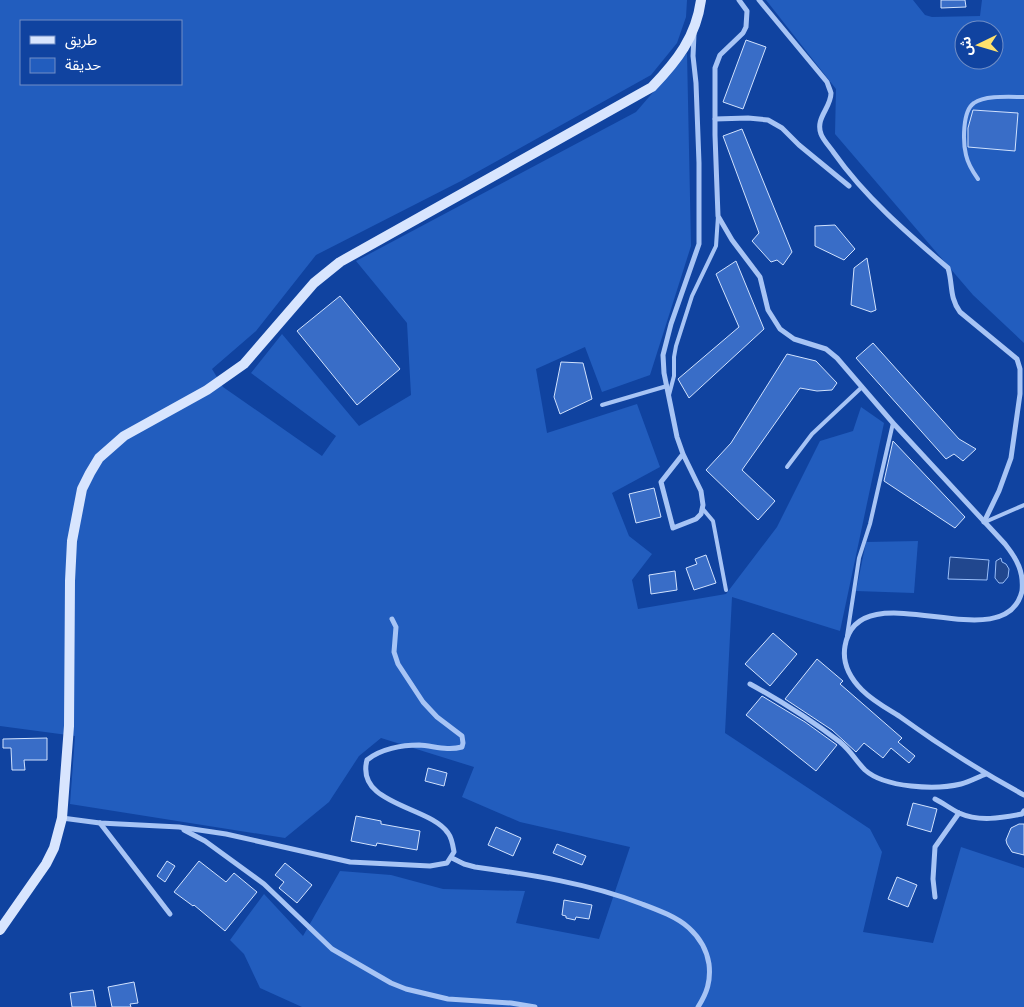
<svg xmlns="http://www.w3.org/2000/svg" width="1024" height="1007" viewBox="0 0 1024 1007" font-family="'Source Sans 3','Noto Sans Arabic',sans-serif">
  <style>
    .green { fill: #225dbe; fill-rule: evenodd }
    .water { fill: #21478e; stroke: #99bef9 }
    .building { fill: #396dc7; stroke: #d1e2fe }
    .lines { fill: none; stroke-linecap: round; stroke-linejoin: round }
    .lane { stroke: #a7c4f5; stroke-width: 4 }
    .street { stroke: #a7c4f5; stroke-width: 5 }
    .secondary { stroke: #d8e5fe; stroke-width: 10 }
  </style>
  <rect width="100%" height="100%" fill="#1043a0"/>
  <!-- green -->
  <g class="green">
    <path d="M 0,0 L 687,0 L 686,17 L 677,43 L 651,75 L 461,181 L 316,255 L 256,331 L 212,369 L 223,387 L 322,456 L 336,436 L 251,373 L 282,334 L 359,426 L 411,395 L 407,323 L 356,261 L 636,112 L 687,53 L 691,246 L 650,375 L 602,392 L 585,347 L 536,369 L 547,433 L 637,404 L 660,467 L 612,493 L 629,536 L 652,554 L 632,580 L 638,609 L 726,594 L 777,527 L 820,441 L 853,431 L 861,407 L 884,423 L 840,631 L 732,597 L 725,733 L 870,829 L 882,852 L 863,932 L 933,943 L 961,847 L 1024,868 L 1024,1007 L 302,1007 L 260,988 L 244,954 L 230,940 L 264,894 L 303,936 L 340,871 L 391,875 L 443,889 L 525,891 L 516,923 L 599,939 L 630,847 L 520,822 L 462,797 L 474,767 L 381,738 L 359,756 L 329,802 L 285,838 L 70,804 L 75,736 L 0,726 ZM 21,21 L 181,21 L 181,84 L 21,84 Z"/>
    <path d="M 766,0 L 913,0 L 925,15 L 932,17 L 980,16 L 982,0 L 1024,0 L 1024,343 L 973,295 L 835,134 L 836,89 ZM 964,30 L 994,30 L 994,60 L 964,60 Z"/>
    <path d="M 918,541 L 914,593 L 856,591 L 866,542 Z"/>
  </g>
  <!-- water -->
  <g class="water">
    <path d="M 950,557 L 989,560 L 987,580 L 948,579 Z"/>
    <path d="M 1001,558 L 1002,562 L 1006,564 L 1009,569 L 1008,577 L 1003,583 L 999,583 L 995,578 L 996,561 Z"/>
  </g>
  <!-- building -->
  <g class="building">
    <path d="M 941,0 L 965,0 L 966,7 L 941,8 Z"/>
    <path d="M 746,40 L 766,47 L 743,109 L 723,102 Z"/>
    <path d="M 973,110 L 1018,113 L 1015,151 L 968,147 L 968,128 Z"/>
    <path d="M 742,129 L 792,252 L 783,265 L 777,260 L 771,262 L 752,241 L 759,233 L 723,136 Z"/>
    <path d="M 835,225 L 855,249 L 844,260 L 815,246 L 815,226 Z"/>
    <path d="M 867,258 L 876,310 L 871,312 L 851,305 L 854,268 Z"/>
    <path d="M 736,261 L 764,329 L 689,398 L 678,379 L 739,327 L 716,274 Z"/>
    <path d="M 340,296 L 400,369 L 357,405 L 297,331 Z"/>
    <path d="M 873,343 L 959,439 L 976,449 L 963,461 L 954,454 L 946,459 L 856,358 Z"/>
    <path d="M 787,354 L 816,361 L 837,383 L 832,390 L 817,391 L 800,388 L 742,470 L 775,501 L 758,520 L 706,470 L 731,443 Z"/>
    <path d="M 561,362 L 583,363 L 592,399 L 560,414 L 554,397 Z"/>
    <path d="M 893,441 L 965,517 L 955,528 L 884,481 Z"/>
    <path d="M 654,488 L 661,517 L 636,523 L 629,494 Z"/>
    <path d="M 706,555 L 716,583 L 694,590 L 686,568 L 697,564 L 695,559 Z"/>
    <path d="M 675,571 L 677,590 L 651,594 L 649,575 Z"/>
    <path d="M 773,633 L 797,654 L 770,686 L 745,664 Z"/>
    <path d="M 817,659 L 843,681 L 840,684 L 902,738 L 898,742 L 915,756 L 909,763 L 891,748 L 883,758 L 864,743 L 856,752 L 832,730 L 785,699 Z"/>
    <path d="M 762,696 L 805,722 L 837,745 L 816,771 L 746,715 Z"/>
    <path d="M 47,738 L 47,760 L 24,760 L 25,770 L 12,770 L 11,748 L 3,748 L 3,739 Z"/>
    <path d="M 428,768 L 447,773 L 444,786 L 425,781 Z"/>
    <path d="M 913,803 L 937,809 L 931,832 L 907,825 Z"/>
    <path d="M 356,816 L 381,821 L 381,824 L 420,831 L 417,850 L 377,843 L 376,846 L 351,841 Z"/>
    <path d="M 1019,824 L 1024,824 L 1024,855 L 1012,852 L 1007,844 L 1006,840 L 1011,828 Z"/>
    <path d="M 496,827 L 521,838 L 513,856 L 488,845 Z"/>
    <path d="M 557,844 L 586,856 L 582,865 L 553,853 Z"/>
    <path d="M 167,861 L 175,866 L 165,882 L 157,876 Z"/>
    <path d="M 199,861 L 226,882 L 234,873 L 257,892 L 225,931 L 194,905 L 193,906 L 174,892 Z"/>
    <path d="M 285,863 L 312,885 L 297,903 L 279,888 L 284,882 L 275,875 Z"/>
    <path d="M 897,877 L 917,885 L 908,907 L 888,899 Z"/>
    <path d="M 564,900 L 592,905 L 589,919 L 576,917 L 575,920 L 566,918 L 566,916 L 562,915 Z"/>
    <path d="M 134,982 L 138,1003 L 130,1004 L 131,1007 L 112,1007 L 108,987 Z"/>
    <path d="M 93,990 L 96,1007 L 72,1007 L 70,993 Z"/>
  </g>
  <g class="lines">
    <!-- lane -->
    <g class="lane">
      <path d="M 978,179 C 973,172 968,164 966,155 C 963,143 962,111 974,103 C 985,95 1011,97 1024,97"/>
      <path d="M 669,395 L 674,376 L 674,357 L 676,346 L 692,296 L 716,246 L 718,216"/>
      <path d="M 602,405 L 667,386"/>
      <path d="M 787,467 L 812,434 L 862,387"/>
      <path d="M 702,508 L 713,521 L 726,590"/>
      <path d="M 985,522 L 1024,505"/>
      <path d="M 847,636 L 859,558 L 870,524 L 893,423"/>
    </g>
    <!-- street -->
    <g class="street">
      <path d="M 739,0 L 747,11 L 746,27 L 743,33 L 720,55 L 715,68 L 715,135 L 718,216 L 732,240 L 760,277 L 768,310 L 780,329 L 794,339 L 826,349 L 837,358 L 893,423 L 1005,544 C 1017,559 1024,572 1022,591 C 1005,663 858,568 845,646 C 842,663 850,678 862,690 C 873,701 886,708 899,716 C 939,745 980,771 1024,795"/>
      <path d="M 759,0 L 827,82 C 828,85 830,90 831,93 C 831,108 815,118 821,134 C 823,140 830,147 834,153 C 865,197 907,233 948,268 C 953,284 949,297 960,312 L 1017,359 L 1020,369 L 1020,394 L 1011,458 L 999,491 L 984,522"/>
      <path d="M 715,119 L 748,118 L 768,120 L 782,128 L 799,145 L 849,186"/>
      <path d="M 683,454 L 661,482 L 673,528 L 696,519 L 701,514 L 703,505 L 701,491 L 683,454 L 677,437 L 664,373 L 663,355 L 671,324 L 699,244 L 699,163 L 696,83 L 693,56 L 694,34"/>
      <path d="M 750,684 C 781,701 811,720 840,742 C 851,751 856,761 865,770 C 885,788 936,790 961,784 C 969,782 978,777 986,774"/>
      <path d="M 935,799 C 943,803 951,809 959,813 C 979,822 1001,818 1022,814 L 1024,811"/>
      <path d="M 62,818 L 100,823 L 179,827 L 226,834 L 350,862 L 430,866 L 447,863 L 454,852 C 453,846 452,838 448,833 C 430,806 355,805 367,760 C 380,749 402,745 419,745 C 434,746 447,751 462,747 L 463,743 L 462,736 L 437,717 L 423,702 L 398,664 L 394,652 L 396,627 L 392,619"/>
      <path d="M 100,823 L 170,914"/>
      <path d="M 184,830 L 205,841 L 264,884 L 332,949 L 391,983 L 406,989 L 448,999 L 511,1003 L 535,1007"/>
      <path d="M 452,858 L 464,864 L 475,867 C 532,875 588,883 642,904 C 658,910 677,917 689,928 C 700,938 707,951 709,964 C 711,981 707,993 698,1007"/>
      <path d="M 935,897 L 933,879 L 935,847 L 959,813"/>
    </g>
    <!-- secondary -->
    <path class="secondary" d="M 0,930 L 46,864 L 54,848 L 62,818 L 69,726 L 70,581 L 72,541 L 82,489 L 90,473 L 99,458 L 124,436 L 207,390 L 244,364 L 314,283 L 340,262 L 652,87 C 677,61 696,37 701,0"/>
  </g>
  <!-- legend -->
  <rect x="20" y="20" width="162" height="65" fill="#1043a0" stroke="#708ec6"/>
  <rect x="30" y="36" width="25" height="8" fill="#d8e5fe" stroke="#708ec6"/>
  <text x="65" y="45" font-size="15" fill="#ffffff">طريق</text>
  <rect x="30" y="58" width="25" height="15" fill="#225dbe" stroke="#708ec6"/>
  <text x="65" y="70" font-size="15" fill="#ffffff">حديقة</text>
  <!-- north arrow -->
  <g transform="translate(979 45) rotate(265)"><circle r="24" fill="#1043a0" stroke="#708ec6"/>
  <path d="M0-4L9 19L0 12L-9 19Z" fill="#ffe16c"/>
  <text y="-8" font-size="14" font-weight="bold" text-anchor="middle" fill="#ffffff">ش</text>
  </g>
</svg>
